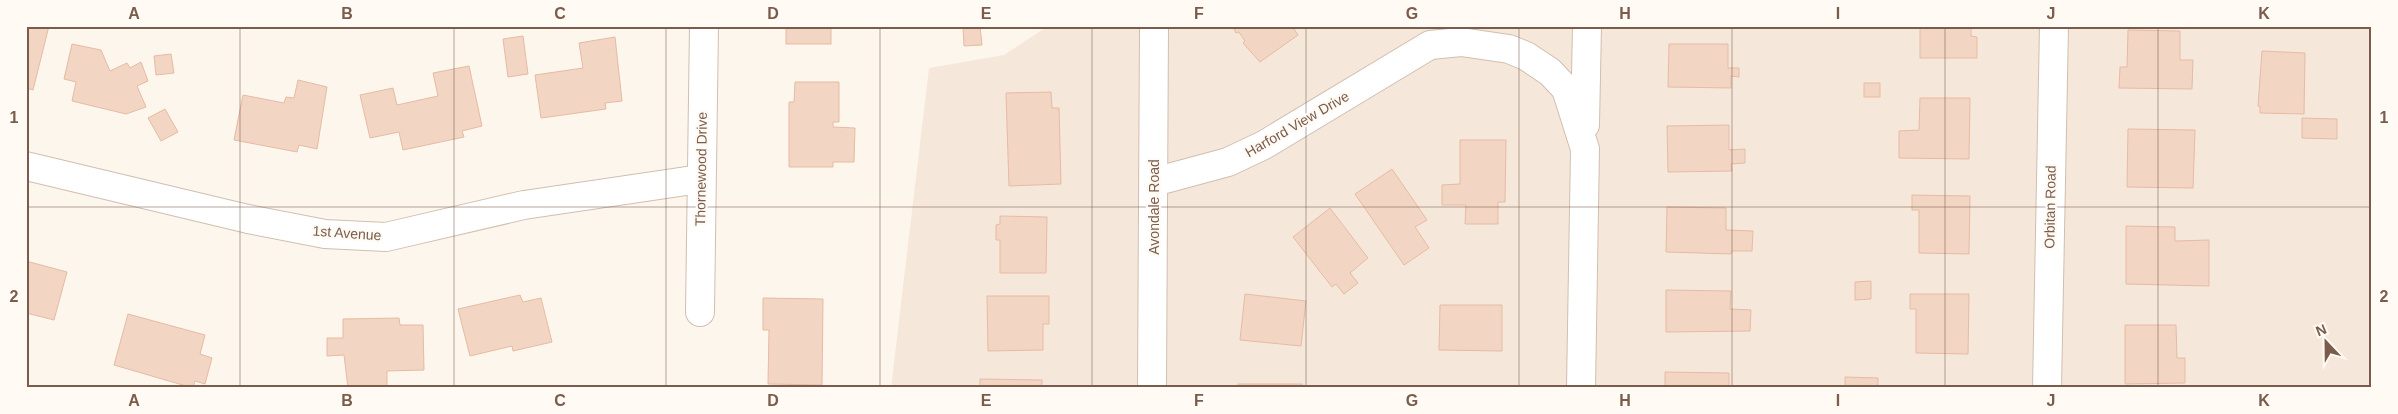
<svg xmlns="http://www.w3.org/2000/svg" width="2398" height="414" viewBox="0 0 2398 414" font-family="Arial,sans-serif">
  <style>
    .residential { fill: #f5e8da }
    .building { fill: #f3d5c3; stroke: #e6bba3 }
    .lines { fill: none; stroke-linecap: round; stroke-linejoin: round }
    .minor-casing { stroke: #d1beb0; stroke-width: 30 }
    .tertiary-casing { stroke: #d1beb0; stroke-width: 30 }
    .minor { stroke: #fff; stroke-width: 28 }
    .tertiary { stroke: #fff; stroke-width: 28 }
    .grid { fill: none; stroke: #7a5c4d; stroke-width: 1; stroke-opacity: 0.55 }
    .labels { text-anchor: middle; stroke-width: 4.5; stroke-linejoin: round; paint-order: stroke }
    .street-label { font-size: 14px; fill: #7a5c4d; stroke: #fffaf3 }
    .neatline { fill: none; stroke: #7a5c4d; stroke-width: 2 }
    .grid-label { font-size: 16px; text-anchor: middle; font-weight: bold; fill: #7a5c4d }
  </style>
  <rect width="100%" height="100%" fill="#fdf6ec"/>
  <!-- residential -->
  <path class="residential" d="M 1048,26 L 2372,26 L 2372,388 L 891,388 L 929,68 L 1004,55 Z"/>
  <!-- building -->
  <g class="building">
    <path d="M 26,26 L 49,26 L 33,90 L 26,88 Z"/>
    <rect x="786" y="26" width="45" height="18"/>
    <path d="M 980,26 L 982,45 L 964,46 L 963,27 Z"/>
    <path d="M 1235,26 L 1292,26 L 1298,35 L 1260,62 L 1243,43 L 1245,41 L 1239,32 L 1236,33 L 1234,29 Z"/>
    <path d="M 1920,26 L 1971,26 L 1971,36 L 1977,37 L 1977,58 L 1920,58 Z"/>
    <path d="M 2128,30 L 2180,31 L 2180,60 L 2193,60 L 2192,89 L 2119,88 L 2120,67 L 2127,67 Z"/>
    <path d="M 523,36 L 528,74 L 508,77 L 503,39 Z"/>
    <path d="M 615,37 L 622,101 L 605,103 L 606,109 L 541,118 L 535,75 L 583,68 L 579,43 Z"/>
    <path d="M 72,44 L 101,50 L 110,71 L 127,63 L 130,68 L 141,62 L 148,81 L 137,86 L 146,107 L 126,114 L 72,101 L 76,82 L 64,79 Z"/>
    <path d="M 1669,44 L 1728,44 L 1728,68 L 1739,68 L 1739,77 L 1731,76 L 1731,88 L 1668,87 Z"/>
    <path d="M 2262,51 L 2305,53 L 2304,114 L 2260,113 L 2260,106 L 2258,106 Z"/>
    <path d="M 171,54 L 174,73 L 156,75 L 154,56 Z"/>
    <path d="M 469,66 L 482,126 L 462,131 L 464,137 L 403,150 L 399,132 L 370,138 L 360,95 L 393,88 L 397,105 L 438,96 L 433,73 Z"/>
    <path d="M 298,80 L 327,87 L 317,149 L 299,145 L 297,152 L 234,140 L 243,95 L 284,103 L 286,97 L 294,98 Z"/>
    <path d="M 795,82 L 839,82 L 839,122 L 833,122 L 833,127 L 855,128 L 854,162 L 833,162 L 833,167 L 789,167 L 789,102 L 794,102 Z"/>
    <rect x="1864" y="83" width="16" height="14"/>
    <path d="M 1051,92 L 1052,108 L 1059,108 L 1061,184 L 1009,186 L 1006,93 Z"/>
    <path d="M 1920,98 L 1970,98 L 1969,159 L 1899,158 L 1899,131 L 1919,130 Z"/>
    <path d="M 165,109 L 178,132 L 161,141 L 148,118 Z"/>
    <path d="M 2302,118 L 2337,119 L 2337,139 L 2302,138 Z"/>
    <path d="M 1729,125 L 1729,150 L 1745,149 L 1745,163 L 1731,164 L 1732,171 L 1668,172 L 1667,126 Z"/>
    <path d="M 2128,129 L 2195,130 L 2193,188 L 2127,187 Z"/>
    <path d="M 1460,140 L 1506,140 L 1505,202 L 1498,202 L 1498,224 L 1465,224 L 1466,205 L 1442,205 L 1442,185 L 1460,184 Z"/>
    <path d="M 1392,169 L 1427,220 L 1415,227 L 1429,248 L 1404,265 L 1355,194 Z"/>
    <path d="M 1912,195 L 1970,196 L 1969,254 L 1919,253 L 1919,210 L 1912,210 Z"/>
    <path d="M 1667,207 L 1726,208 L 1726,230 L 1753,231 L 1752,251 L 1732,251 L 1731,254 L 1666,252 Z"/>
    <path d="M 1330,208 L 1368,258 L 1350,273 L 1358,283 L 1344,294 L 1336,284 L 1332,287 L 1293,237 Z"/>
    <path d="M 1000,216 L 1047,217 L 1046,273 L 1000,273 L 1000,240 L 996,240 L 996,225 L 1000,224 Z"/>
    <path d="M 2126,226 L 2175,227 L 2175,241 L 2209,240 L 2209,286 L 2126,284 Z"/>
    <path d="M 26,261 L 67,272 L 54,320 L 26,313 Z"/>
    <path d="M 1871,281 L 1871,299 L 1855,300 L 1855,282 Z"/>
    <path d="M 1666,290 L 1731,291 L 1730,309 L 1751,310 L 1750,331 L 1666,332 Z"/>
    <path d="M 1245,294 L 1306,301 L 1301,346 L 1240,340 Z"/>
    <path d="M 1910,294 L 1969,294 L 1968,354 L 1916,353 L 1916,309 L 1910,309 Z"/>
    <path d="M 520,295 L 523,302 L 541,298 L 552,342 L 513,351 L 512,346 L 470,356 L 458,309 Z"/>
    <path d="M 987,296 L 1049,296 L 1049,324 L 1043,324 L 1043,350 L 988,351 Z"/>
    <path d="M 763,298 L 823,299 L 822,385 L 768,384 L 769,330 L 763,330 Z"/>
    <path d="M 1440,305 L 1502,305 L 1502,351 L 1439,350 Z"/>
    <path d="M 128,314 L 205,335 L 200,354 L 212,358 L 205,384 L 195,381 L 193,388 L 114,365 Z"/>
    <path d="M 399,318 L 400,325 L 423,325 L 424,370 L 387,371 L 387,388 L 348,388 L 344,355 L 327,356 L 327,338 L 343,338 L 343,319 Z"/>
    <path d="M 2125,325 L 2176,325 L 2177,358 L 2185,358 L 2185,383 L 2125,384 Z"/>
    <path d="M 1665,372 L 1729,373 L 1729,388 L 1665,388 Z"/>
    <path d="M 1845,377 L 1878,378 L 1878,388 L 1845,388 Z"/>
    <path d="M 980,379 L 1042,380 L 1042,388 L 980,388 Z"/>
    <rect x="1238" y="384" width="64" height="4"/>
  </g>
  <g class="lines">
    <defs>
      <g id="minor">
        <path d="M 1585,125 L 1587,26"/>
        <path d="M 26,166 L 248,219 L 325,234 L 386,237 L 524,205 L 700,179"/>
        <path d="M 1154,182 L 1228,162 L 1264,145 L 1430,45 L 1461,42 L 1509,49 L 1526,56 L 1550,72 L 1566,89 L 1585,149 L 1581,388"/>
        <path d="M 700,312 L 704,26"/>
        <path d="M 2047,388 L 2054,26"/>
      </g>
      <path id="tertiary" d="M 1152,388 L 1154,26"/>
    </defs>
    <!-- minor casing -->
    <use href="#minor" class="minor-casing"/>
    <!-- tertiary casing -->
    <use href="#tertiary" class="tertiary-casing"/>
    <!-- minor -->
    <use href="#minor" class="minor"/>
    <!-- tertiary -->
    <use href="#tertiary" class="tertiary"/>
  </g>
  <!-- grid -->
  <path class="grid" d="M 240,26 L 240,388M 454,26 L 454,388M 666,26 L 666,388M 880,26 L 880,388M 1092,26 L 1092,388M 1306,26 L 1306,388M 1519,26 L 1519,388M 1732,26 L 1732,388M 1945,26 L 1945,388M 2158,26 L 2158,388M 26,207 L 2372,207"/>
  <g class="labels">
    <!-- street labels -->
    <g class="street-label">
      <text transform="translate(1297 124) rotate(-30)" y="5">Harford View Drive</text>
      <text transform="translate(701 169) rotate(-89)" y="5">Thornewood Drive</text>
      <text transform="translate(1154 207) rotate(-90)" y="5">Avondale Road</text>
      <text transform="translate(2050 207) rotate(-89)" y="5">Orbitan Road</text>
      <text transform="translate(347 233) rotate(4)" y="5">1st Avenue</text>
    </g>
  </g>
  <!-- border -->
  <rect width="2398" height="414" fill="none" stroke="#fffaf3" stroke-width="55"/>
  <!-- north arrow -->
  <g transform="translate(2326 342) rotate(338)" stroke="#fffaf3" stroke-width="4" paint-order="stroke">
  <path d="M0-4L9 19L0 12L-9 19Z" fill="#7a5c4d"/>
  <text y="-8" font-size="14" font-weight="bold" text-anchor="middle" fill="#7a5c4d">N</text>
  </g>
  <rect x="28" y="28" width="2342" height="358" class="neatline"/>
  <g class="grid-label">
    <text x="134" y="19">A</text>
    <text x="347" y="19">B</text>
    <text x="560" y="19">C</text>
    <text x="773" y="19">D</text>
    <text x="986" y="19">E</text>
    <text x="1199" y="19">F</text>
    <text x="1412" y="19">G</text>
    <text x="1625" y="19">H</text>
    <text x="1838" y="19">I</text>
    <text x="2051" y="19">J</text>
    <text x="2264" y="19">K</text>
    <text x="14" y="123">1</text>
    <text x="2384" y="123">1</text>
    <text x="14" y="302">2</text>
    <text x="2384" y="302">2</text>
    <text x="134" y="406">A</text>
    <text x="347" y="406">B</text>
    <text x="560" y="406">C</text>
    <text x="773" y="406">D</text>
    <text x="986" y="406">E</text>
    <text x="1199" y="406">F</text>
    <text x="1412" y="406">G</text>
    <text x="1625" y="406">H</text>
    <text x="1838" y="406">I</text>
    <text x="2051" y="406">J</text>
    <text x="2264" y="406">K</text>
  </g>
</svg>
